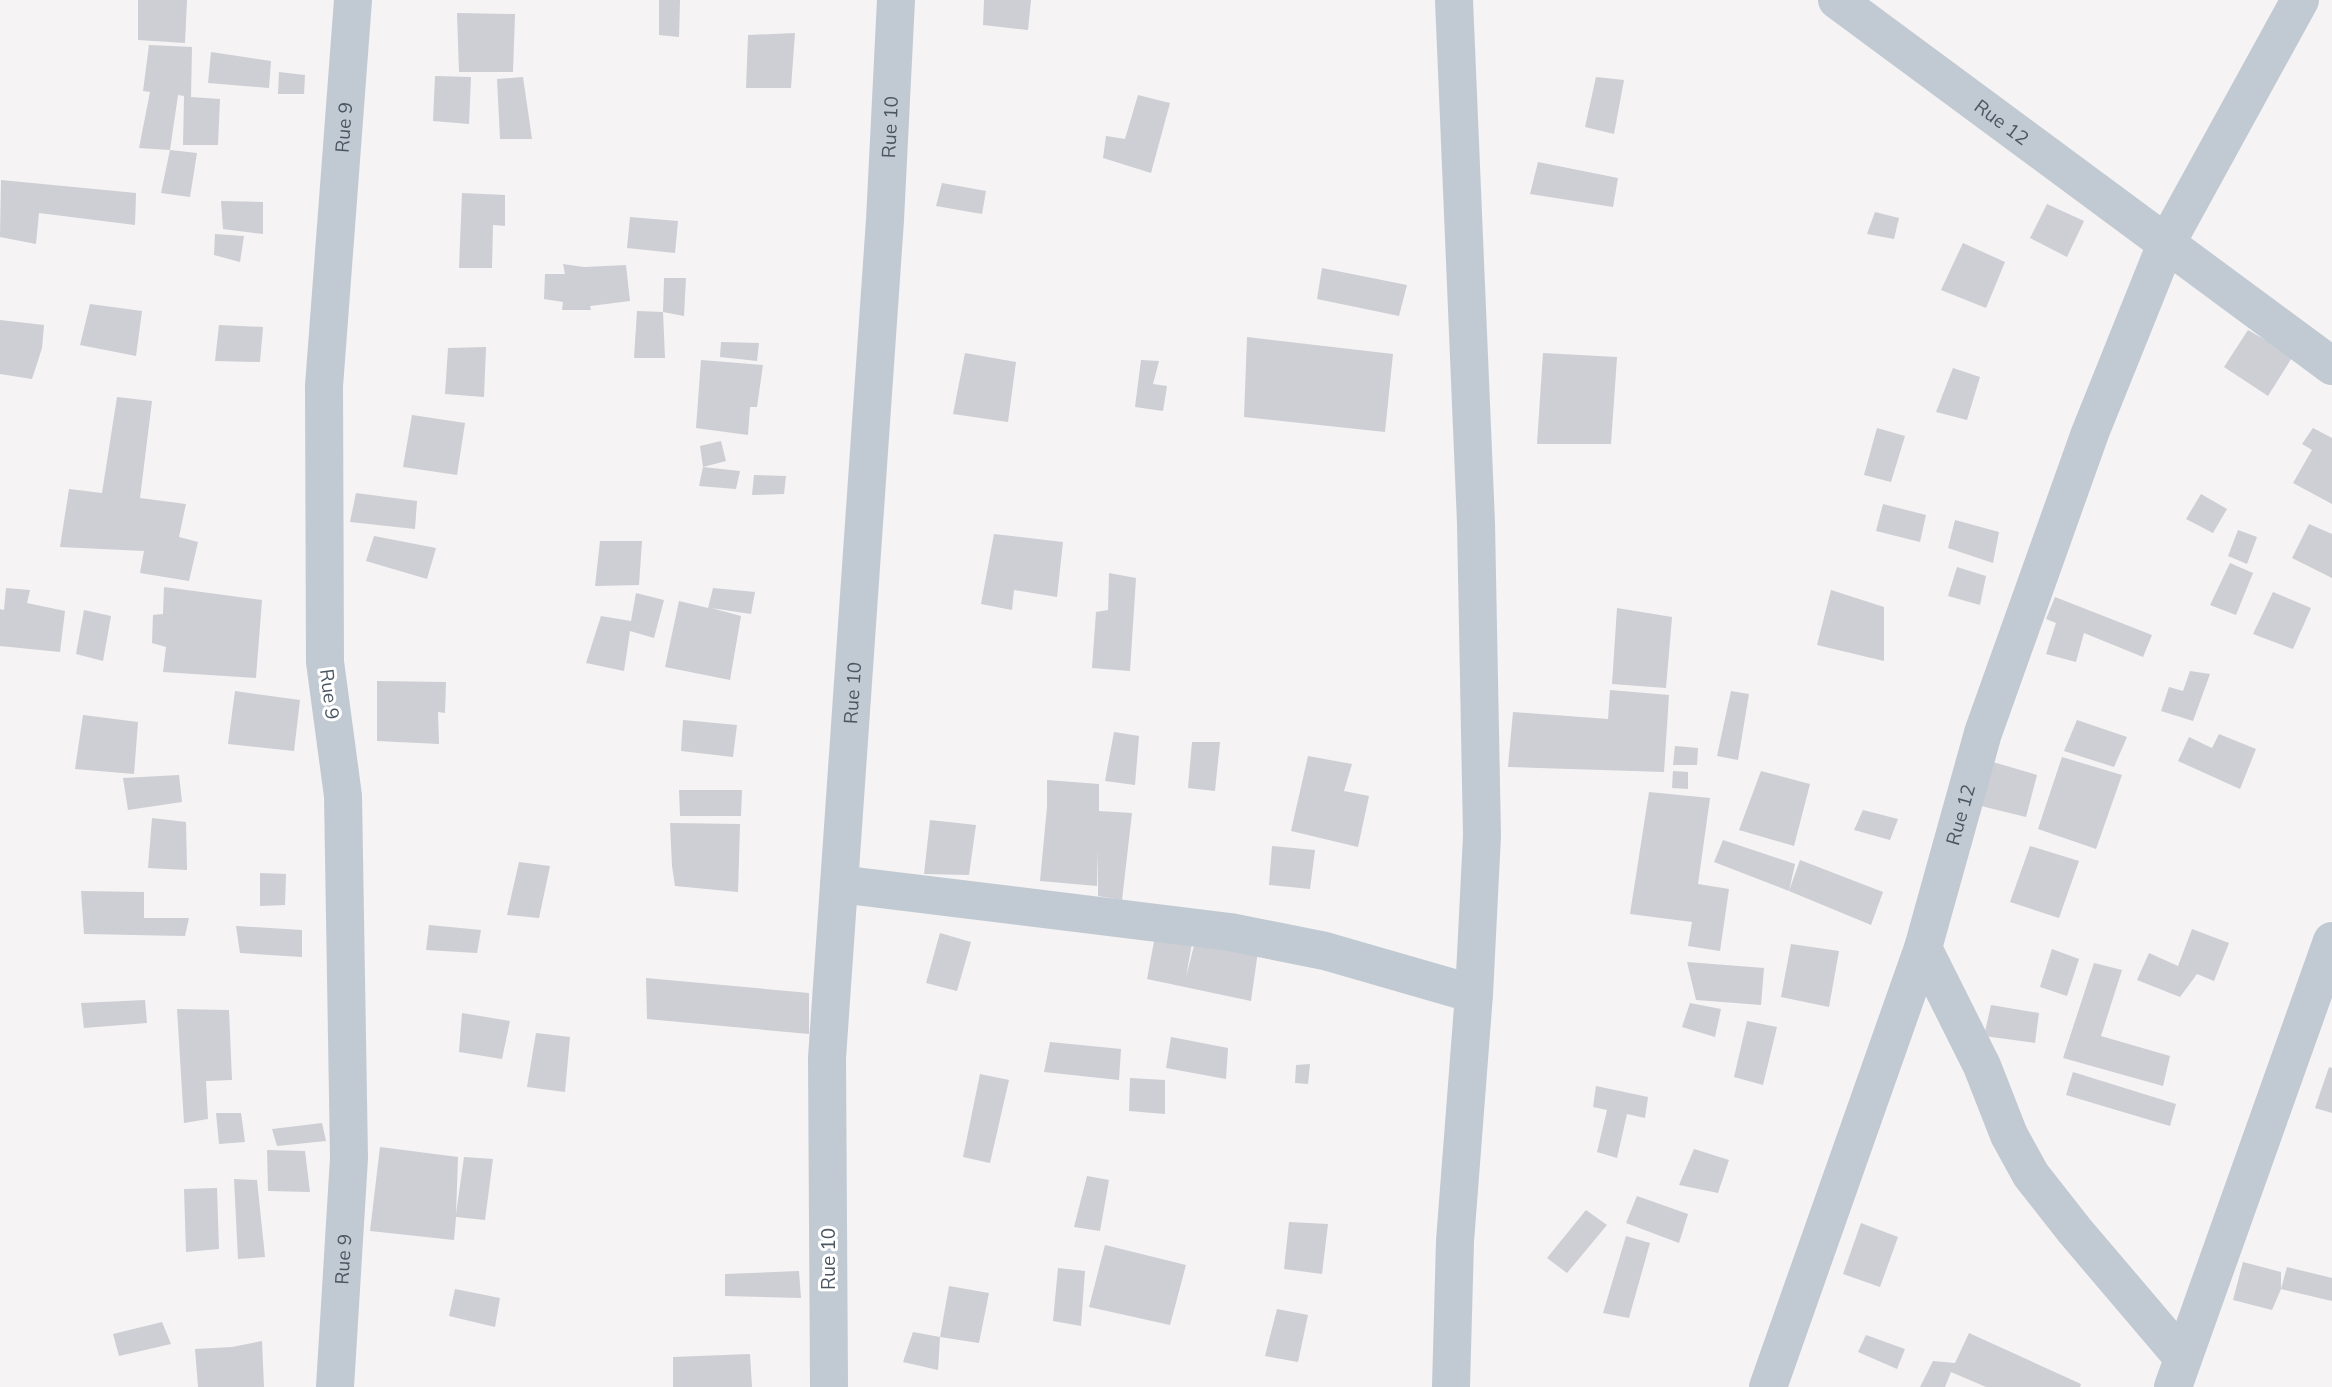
<svg xmlns="http://www.w3.org/2000/svg" width="2332" height="1387" viewBox="0 0 2332 1387" font-family="Mulish,sans-serif">
  <style>
    .building { fill: #cdcfd5 }
    .lines { fill: none; stroke-linecap: round; stroke-linejoin: round }
    .minor { stroke: #c1cad2; stroke-width: 38 }
    .labels { text-anchor: middle; stroke-width: 6; stroke-linejoin: round; paint-order: stroke }
    .street-label { font-size: 19px; fill: #4a5661; stroke: #fff }
  </style>
  <rect width="100%" height="100%" fill="#f5f3f3"/>
  <!-- building -->
  <g class="building">
    <path d="M 138,0 L 187,0 L 185,43 L 138,40 Z"/>
    <path d="M 659,0 L 680,0 L 679,37 L 659,35 Z"/>
    <path d="M 984,0 L 1031,0 L 1028,30 L 983,25 Z"/>
    <path d="M 457,13 L 515,14 L 513,72 L 459,72 Z"/>
    <path d="M 795,33 L 791,88 L 746,88 L 748,35 Z"/>
    <path d="M 149,45 L 192,47 L 191,97 L 220,99 L 218,145 L 183,145 L 184,96 L 178,95 L 170,150 L 197,153 L 190,197 L 161,193 L 170,150 L 139,148 L 150,92 L 143,91 Z"/>
    <path d="M 211,52 L 271,61 L 269,88 L 208,83 Z"/>
    <path d="M 279,72 L 305,75 L 304,94 L 278,94 Z"/>
    <path d="M 435,76 L 471,77 L 469,124 L 433,121 Z"/>
    <path d="M 523,77 L 532,139 L 500,139 L 497,79 Z"/>
    <path d="M 1596,77 L 1624,80 L 1614,134 L 1585,127 Z"/>
    <path d="M 1138,95 L 1170,103 L 1151,173 L 1103,158 L 1106,136 L 1125,139 Z"/>
    <path d="M 1538,162 L 1618,178 L 1613,207 L 1530,194 Z"/>
    <path d="M 1,180 L 136,193 L 135,225 L 39,213 L 36,244 L 0,237 Z"/>
    <path d="M 942,183 L 986,191 L 982,214 L 936,206 Z"/>
    <path d="M 462,193 L 505,195 L 505,226 L 493,225 L 492,268 L 459,268 Z"/>
    <path d="M 221,201 L 263,202 L 263,234 L 223,229 Z"/>
    <path d="M 2047,204 L 2084,221 L 2067,257 L 2030,238 Z"/>
    <path d="M 1875,212 L 1899,218 L 1894,239 L 1867,234 Z"/>
    <path d="M 630,217 L 678,221 L 675,253 L 627,248 Z"/>
    <path d="M 215,234 L 244,236 L 240,262 L 214,255 Z"/>
    <path d="M 1963,243 L 2005,262 L 1986,308 L 1941,290 Z"/>
    <path d="M 563,264 L 584,267 L 626,265 L 630,301 L 590,306 L 591,310 L 562,310 L 563,302 L 544,299 L 545,274 L 565,274 Z"/>
    <path d="M 1322,268 L 1407,285 L 1399,316 L 1317,299 Z"/>
    <path d="M 664,278 L 686,278 L 684,316 L 663,312 Z"/>
    <path d="M 90,304 L 142,311 L 136,356 L 80,345 Z"/>
    <path d="M 637,311 L 663,312 L 665,358 L 634,358 Z"/>
    <path d="M 0,320 L 44,325 L 42,348 L 32,379 L 0,374 Z"/>
    <path d="M 219,325 L 263,327 L 260,362 L 215,361 Z"/>
    <path d="M 2248,330 L 2293,356 L 2268,396 L 2224,367 Z"/>
    <path d="M 1247,337 L 1393,354 L 1385,432 L 1244,417 Z"/>
    <path d="M 721,342 L 759,343 L 757,361 L 720,357 Z"/>
    <path d="M 486,347 L 484,397 L 445,394 L 448,348 Z"/>
    <path d="M 965,353 L 1016,362 L 1008,422 L 953,414 Z"/>
    <path d="M 1543,353 L 1617,357 L 1611,444 L 1537,444 Z"/>
    <path d="M 701,360 L 763,365 L 757,407 L 750,407 L 748,435 L 696,428 Z"/>
    <path d="M 1141,360 L 1159,361 L 1153,384 L 1167,386 L 1163,411 L 1135,407 Z"/>
    <path d="M 1953,368 L 1980,377 L 1967,420 L 1936,412 Z"/>
    <path d="M 117,397 L 152,401 L 140,498 L 186,504 L 179,537 L 198,542 L 189,581 L 140,573 L 144,551 L 60,547 L 69,489 L 102,493 Z"/>
    <path d="M 412,415 L 465,423 L 457,475 L 403,467 Z"/>
    <path d="M 1877,428 L 1905,436 L 1891,482 L 1864,475 Z"/>
    <path d="M 2313,428 L 2332,438 L 2332,504 L 2293,483 L 2312,450 L 2302,444 Z"/>
    <path d="M 721,441 L 726,461 L 703,467 L 700,446 Z"/>
    <path d="M 703,467 L 740,471 L 736,489 L 699,486 Z"/>
    <path d="M 754,475 L 786,476 L 784,494 L 752,495 Z"/>
    <path d="M 356,493 L 417,501 L 415,529 L 350,522 Z"/>
    <path d="M 2201,494 L 2227,509 L 2213,533 L 2186,519 Z"/>
    <path d="M 1883,504 L 1926,515 L 1920,542 L 1876,531 Z"/>
    <path d="M 1955,520 L 1999,532 L 1993,563 L 1948,548 Z"/>
    <path d="M 2309,524 L 2332,534 L 2332,578 L 2292,558 Z"/>
    <path d="M 2238,530 L 2257,537 L 2247,564 L 2228,556 Z"/>
    <path d="M 994,534 L 1063,542 L 1057,597 L 1014,590 L 1012,610 L 981,604 Z"/>
    <path d="M 374,536 L 436,548 L 427,579 L 366,561 Z"/>
    <path d="M 600,541 L 642,541 L 639,585 L 595,586 Z"/>
    <path d="M 2230,563 L 2253,573 L 2236,615 L 2210,605 Z"/>
    <path d="M 1957,567 L 1986,576 L 1980,605 L 1948,596 Z"/>
    <path d="M 1109,573 L 1136,578 L 1130,671 L 1092,668 L 1096,612 L 1108,610 Z"/>
    <path d="M 164,587 L 262,600 L 256,678 L 163,672 L 166,647 L 152,643 L 153,615 L 163,614 Z"/>
    <path d="M 6,588 L 30,590 L 27,603 L 65,611 L 60,652 L 0,646 L 0,609 L 4,610 Z"/>
    <path d="M 713,588 L 755,592 L 751,614 L 711,608 L 741,616 L 730,680 L 665,667 L 679,601 L 708,608 Z"/>
    <path d="M 1831,590 L 1884,607 L 1884,661 L 1817,645 Z"/>
    <path d="M 2273,592 L 2311,608 L 2293,649 L 2253,634 Z"/>
    <path d="M 636,593 L 664,600 L 654,638 L 630,631 L 624,671 L 586,663 L 601,616 L 631,621 Z"/>
    <path d="M 2055,597 L 2152,635 L 2143,657 L 2084,633 L 2076,662 L 2046,654 L 2056,623 L 2046,619 Z"/>
    <path d="M 1617,608 L 1672,617 L 1666,688 L 1612,684 Z"/>
    <path d="M 84,610 L 111,616 L 103,661 L 76,654 Z"/>
    <path d="M 2190,671 L 2210,674 L 2193,721 L 2161,711 L 2169,687 L 2183,691 Z"/>
    <path d="M 377,681 L 446,682 L 445,713 L 438,712 L 439,744 L 377,741 Z"/>
    <path d="M 1610,690 L 1669,695 L 1664,772 L 1508,767 L 1513,712 L 1608,719 Z"/>
    <path d="M 235,691 L 300,700 L 294,751 L 228,744 Z"/>
    <path d="M 1731,691 L 1749,694 L 1738,760 L 1717,756 Z"/>
    <path d="M 83,715 L 138,722 L 134,774 L 75,769 Z"/>
    <path d="M 683,720 L 737,725 L 733,757 L 681,751 Z"/>
    <path d="M 2077,720 L 2127,737 L 2114,767 L 2064,751 Z"/>
    <path d="M 1114,732 L 1139,736 L 1135,785 L 1105,781 Z"/>
    <path d="M 2219,734 L 2256,749 L 2240,789 L 2178,761 L 2189,737 L 2212,748 Z"/>
    <path d="M 1192,742 L 1220,742 L 1215,791 L 1188,788 Z"/>
    <path d="M 1675,746 L 1698,748 L 1697,765 L 1673,765 Z"/>
    <path d="M 1308,756 L 1352,764 L 1344,791 L 1369,796 L 1358,847 L 1291,831 Z"/>
    <path d="M 2062,757 L 2122,775 L 2096,849 L 2038,829 Z"/>
    <path d="M 1993,762 L 2037,775 L 2026,817 L 1981,806 Z"/>
    <path d="M 1673,771 L 1688,772 L 1688,789 L 1672,788 Z"/>
    <path d="M 1761,771 L 1810,784 L 1794,846 L 1739,830 Z"/>
    <path d="M 179,775 L 182,802 L 128,810 L 123,778 Z"/>
    <path d="M 1047,780 L 1099,784 L 1099,811 L 1132,813 L 1122,900 L 1098,896 L 1098,849 L 1097,886 L 1040,881 L 1047,807 Z"/>
    <path d="M 679,790 L 742,790 L 741,816 L 680,816 Z"/>
    <path d="M 1649,792 L 1710,798 L 1698,884 L 1729,889 L 1720,951 L 1688,946 L 1692,922 L 1630,914 Z"/>
    <path d="M 1863,810 L 1898,819 L 1890,840 L 1854,830 Z"/>
    <path d="M 152,818 L 186,822 L 187,870 L 148,868 Z"/>
    <path d="M 930,820 L 976,825 L 969,875 L 924,874 Z"/>
    <path d="M 670,823 L 740,824 L 738,892 L 675,886 L 672,866 Z"/>
    <path d="M 1723,840 L 1795,864 L 1789,891 L 1714,862 Z"/>
    <path d="M 1272,846 L 1315,850 L 1310,889 L 1269,885 Z"/>
    <path d="M 2030,846 L 2079,861 L 2059,918 L 2010,902 Z"/>
    <path d="M 1800,860 L 1883,892 L 1871,925 L 1789,891 Z"/>
    <path d="M 519,862 L 550,866 L 539,918 L 507,915 Z"/>
    <path d="M 260,873 L 286,874 L 285,905 L 260,906 Z"/>
    <path d="M 81,891 L 144,892 L 144,918 L 189,918 L 185,936 L 84,934 Z"/>
    <path d="M 429,925 L 481,930 L 477,953 L 426,950 Z"/>
    <path d="M 236,926 L 302,930 L 302,957 L 240,953 Z"/>
    <path d="M 2192,929 L 2229,943 L 2214,981 L 2197,974 L 2180,997 L 2137,980 L 2149,953 L 2178,966 Z"/>
    <path d="M 940,933 L 971,942 L 957,991 L 926,983 Z"/>
    <path d="M 1197,934 L 1259,944 L 1251,1001 L 1147,979 L 1155,936 L 1192,943 L 1186,977 Z"/>
    <path d="M 1791,944 L 1839,951 L 1829,1007 L 1781,997 Z"/>
    <path d="M 2052,949 L 2079,959 L 2067,996 L 2040,987 Z"/>
    <path d="M 1687,962 L 1764,968 L 1761,1005 L 1696,1000 Z"/>
    <path d="M 2094,963 L 2122,970 L 2101,1036 L 2170,1056 L 2163,1086 L 2063,1058 Z"/>
    <path d="M 646,978 L 809,993 L 809,1034 L 647,1019 Z"/>
    <path d="M 145,1000 L 147,1023 L 84,1028 L 81,1003 Z"/>
    <path d="M 1690,1003 L 1721,1009 L 1715,1037 L 1682,1027 Z"/>
    <path d="M 1991,1005 L 2039,1013 L 2035,1043 L 1984,1036 Z"/>
    <path d="M 177,1009 L 229,1010 L 232,1080 L 206,1081 L 208,1119 L 184,1123 Z"/>
    <path d="M 462,1013 L 510,1021 L 502,1059 L 459,1052 Z"/>
    <path d="M 1747,1021 L 1777,1027 L 1763,1085 L 1734,1077 Z"/>
    <path d="M 536,1033 L 570,1037 L 565,1092 L 527,1087 Z"/>
    <path d="M 1171,1037 L 1228,1048 L 1226,1079 L 1166,1068 Z"/>
    <path d="M 1050,1042 L 1121,1049 L 1119,1080 L 1044,1072 Z"/>
    <path d="M 1310,1064 L 1308,1084 L 1295,1083 L 1296,1065 Z"/>
    <path d="M 2329,1067 L 2332,1068 L 2332,1113 L 2315,1108 Z"/>
    <path d="M 2073,1072 L 2176,1104 L 2170,1126 L 2066,1095 Z"/>
    <path d="M 980,1074 L 1009,1080 L 990,1163 L 963,1157 Z"/>
    <path d="M 1130,1078 L 1165,1080 L 1165,1114 L 1129,1111 Z"/>
    <path d="M 1596,1086 L 1648,1097 L 1645,1118 L 1627,1114 L 1617,1158 L 1597,1152 L 1607,1110 L 1593,1107 Z"/>
    <path d="M 216,1113 L 241,1113 L 245,1142 L 219,1144 Z"/>
    <path d="M 322,1123 L 326,1141 L 277,1146 L 272,1129 Z"/>
    <path d="M 380,1147 L 458,1157 L 456,1214 L 464,1157 L 493,1159 L 485,1220 L 456,1217 L 454,1240 L 370,1231 Z"/>
    <path d="M 1694,1149 L 1729,1160 L 1718,1193 L 1679,1185 Z"/>
    <path d="M 267,1150 L 305,1151 L 310,1192 L 268,1191 Z"/>
    <path d="M 1087,1176 L 1109,1180 L 1100,1231 L 1074,1227 Z"/>
    <path d="M 234,1179 L 257,1180 L 265,1257 L 238,1259 Z"/>
    <path d="M 217,1188 L 219,1249 L 186,1252 L 184,1189 Z"/>
    <path d="M 1637,1196 L 1688,1214 L 1679,1243 L 1626,1223 Z"/>
    <path d="M 1586,1210 L 1607,1225 L 1567,1273 L 1547,1258 Z"/>
    <path d="M 1289,1222 L 1328,1224 L 1322,1274 L 1284,1269 Z"/>
    <path d="M 1861,1223 L 1898,1237 L 1880,1287 L 1843,1274 Z"/>
    <path d="M 1626,1236 L 1650,1243 L 1629,1318 L 1603,1313 Z"/>
    <path d="M 1105,1245 L 1186,1265 L 1170,1325 L 1089,1307 Z"/>
    <path d="M 2243,1262 L 2281,1272 L 2281,1289 L 2287,1267 L 2332,1278 L 2332,1301 L 2281,1289 L 2272,1310 L 2233,1300 Z"/>
    <path d="M 1058,1268 L 1085,1271 L 1081,1326 L 1053,1321 Z"/>
    <path d="M 799,1271 L 801,1298 L 725,1296 L 725,1274 Z"/>
    <path d="M 949,1286 L 989,1293 L 979,1343 L 940,1337 Z"/>
    <path d="M 455,1289 L 500,1298 L 495,1327 L 449,1316 Z"/>
    <path d="M 1277,1309 L 1308,1315 L 1298,1362 L 1265,1356 Z"/>
    <path d="M 162,1322 L 171,1344 L 119,1356 L 113,1334 Z"/>
    <path d="M 913,1332 L 940,1337 L 938,1370 L 903,1362 Z"/>
    <path d="M 1969,1333 L 2081,1384 L 2080,1387 L 1986,1387 L 1951,1372 L 1945,1387 L 1920,1387 L 1933,1361 L 1955,1363 Z"/>
    <path d="M 1866,1335 L 1905,1349 L 1897,1369 L 1858,1352 Z"/>
    <path d="M 262,1341 L 264,1387 L 198,1387 L 195,1349 L 232,1347 Z"/>
    <path d="M 750,1354 L 752,1387 L 673,1387 L 673,1357 Z"/>
  </g>
  <g class="lines">
    <!-- minor -->
    <g class="minor">
      <path id="s1" d="M 1837,0 L 2332,366"/>
      <path d="M 839,884 L 1230,932 L 1325,951 L 1474,994"/>
      <path d="M 1923,948 L 1982,1066 L 2009,1135 L 2031,1175 L 2075,1231 L 2183,1358"/>
      <path id="s2" d="M 335,1387 L 349,1158 L 343,796 L 325,662 L 324,386 L 353,0"/>
      <path id="s3" d="M 829,1387 L 827,1058 L 885,220 L 896,0"/>
      <path d="M 1451,1387 L 1455,1241 L 1474,994 L 1482,836 L 1476,523 L 1454,0"/>
      <path id="s4" d="M 1768,1387 L 1923,948 L 1983,733 L 2090,433 L 2166,244 L 2300,0"/>
      <path d="M 2173,1387 L 2332,941"/>
    </g>
  </g>
  <g class="labels">
    <!-- street labels -->
    <g class="street-label">
      <text dy="7" stroke="none"><textPath href="#s1" startOffset="205">Rue 12</textPath></text>
      <text dy="7" stroke="none"><textPath href="#s2" startOffset="1262">Rue 9</textPath></text>
      <text dy="7" stroke="none"><textPath href="#s3" startOffset="1262">Rue 10</textPath></text>
      <text dy="7" stroke="none"><textPath href="#s3" startOffset="695">Rue 10</textPath></text>
      <text transform="translate(330 694) rotate(83)" y="7">Rue 9</text>
      <text dy="7" stroke="none"><textPath href="#s4" startOffset="604">Rue 12</textPath></text>
      <text dy="7" stroke="none"><textPath href="#s2" startOffset="128">Rue 9</textPath></text>
      <text transform="translate(828 1259) rotate(-90)" y="7">Rue 10</text>
    </g>
  </g>
</svg>
